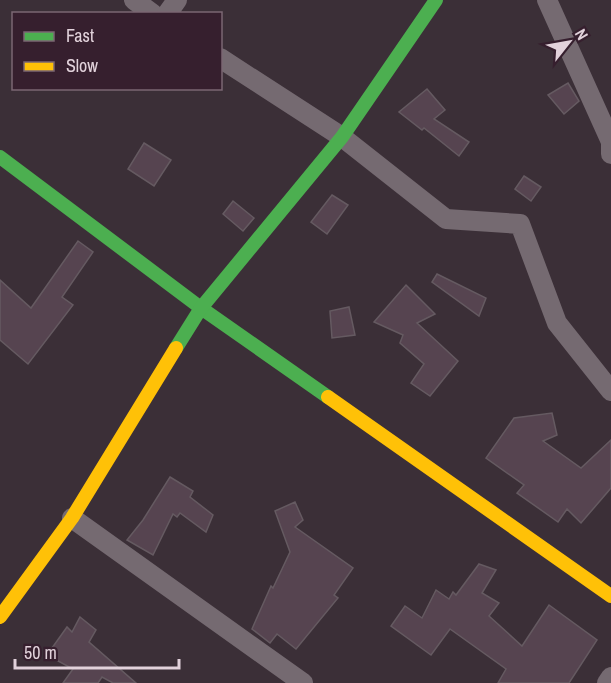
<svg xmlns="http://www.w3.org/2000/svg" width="611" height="683" viewBox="0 0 611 683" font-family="'Archivo Narrow',sans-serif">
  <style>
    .building { fill: #564450; stroke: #655a61; stroke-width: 1.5 }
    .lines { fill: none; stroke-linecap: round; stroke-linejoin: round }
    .street { stroke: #756a71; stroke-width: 20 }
    .fast { stroke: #4caf50; stroke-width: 14 }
    .slow { stroke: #ffc107; stroke-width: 14 }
  </style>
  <rect width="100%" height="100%" fill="#3b2f37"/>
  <!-- building -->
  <g class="building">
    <path d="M 568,83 L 579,101 L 564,114 L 548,95 Z"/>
    <path d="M 427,89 L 445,110 L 434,119 L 469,142 L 459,156 L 424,128 L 422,130 L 399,112 Z"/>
    <path d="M 144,143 L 171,160 L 154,186 L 128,169 Z"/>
    <path d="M 524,176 L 541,187 L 531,201 L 515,189 Z"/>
    <path d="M 332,195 L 348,205 L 327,234 L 311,222 Z"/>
    <path d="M 233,201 L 254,218 L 243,231 L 223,214 Z"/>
    <path d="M 78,241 L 93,252 L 62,297 L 73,305 L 28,364 L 0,340 L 0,280 L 31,308 Z"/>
    <path d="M 437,274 L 486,298 L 479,316 L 432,282 Z"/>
    <path d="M 406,285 L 435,314 L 417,323 L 458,361 L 430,396 L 411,383 L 424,364 L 400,343 L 403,335 L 374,322 Z"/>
    <path d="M 349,307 L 355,335 L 332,338 L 330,311 Z"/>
    <path d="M 552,413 L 557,435 L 543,441 L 581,468 L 611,440 L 611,488 L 581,523 L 567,509 L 558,522 L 517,493 L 524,485 L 486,458 L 514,418 Z"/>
    <path d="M 170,477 L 193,491 L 190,497 L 213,515 L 206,532 L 180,513 L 177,517 L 173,514 L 153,555 L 127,540 L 143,520 Z"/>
    <path d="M 295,502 L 303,520 L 295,527 L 353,568 L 334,595 L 338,598 L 296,649 L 277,634 L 270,643 L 252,629 L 271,586 L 273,588 L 290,552 L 275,511 Z"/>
    <path d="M 479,564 L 496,570 L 482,593 L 499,603 L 489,616 L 522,646 L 549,605 L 597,640 L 569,683 L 498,683 L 506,669 L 450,629 L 431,655 L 391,626 L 405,606 L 422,618 L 436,590 L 449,599 L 453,592 L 456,595 Z"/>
    <path d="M 80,617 L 96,630 L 89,642 L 136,683 L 113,683 L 102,677 L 98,683 L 63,683 L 73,669 L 47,655 L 67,627 L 72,632 Z"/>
  </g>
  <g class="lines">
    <!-- street -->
    <g class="street">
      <path d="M 134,0 L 153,14"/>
      <path d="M 547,0 L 611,142 L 611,154"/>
      <path d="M 167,14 L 177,0"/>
      <path d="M 220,58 L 342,137 L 446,219 L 520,224 L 557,323 L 611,391"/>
      <path d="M 72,518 L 303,683"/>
      <path d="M 607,683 L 611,677"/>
    </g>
    <!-- fast -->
    <g class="fast">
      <path d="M 0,157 L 201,308 L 328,397"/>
      <path d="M 176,348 L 201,308 L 342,137 L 436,0"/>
    </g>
    <!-- slow -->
    <g class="slow">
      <path d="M 328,397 L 611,596"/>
      <path d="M 0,617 L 72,518 L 176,348"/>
    </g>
  </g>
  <!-- legend -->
  <rect x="12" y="12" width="210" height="78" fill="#361f2e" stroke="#7b6773" stroke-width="1.5"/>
  <rect x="24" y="32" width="30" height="9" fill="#4caf50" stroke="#7b6773" stroke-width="1.5"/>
  <text x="66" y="42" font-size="18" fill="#e2d2db">Fast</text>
  <rect x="24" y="62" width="30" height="9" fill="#ffc107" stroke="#7b6773" stroke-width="1.5"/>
  <text x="66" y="72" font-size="18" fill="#e2d2db">Slow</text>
  <!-- north arrow -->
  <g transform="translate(569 42) rotate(59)" stroke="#361f2e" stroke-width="4.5" paint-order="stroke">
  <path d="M0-4.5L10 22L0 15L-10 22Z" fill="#e2d2db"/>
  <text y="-9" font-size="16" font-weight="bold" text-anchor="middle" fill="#e2d2db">N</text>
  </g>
  <!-- scale -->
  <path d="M15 659v9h164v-9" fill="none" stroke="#e2d2db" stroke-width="3"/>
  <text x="24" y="659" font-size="18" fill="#e2d2db" stroke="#361f2e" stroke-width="4.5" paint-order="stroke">50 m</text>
</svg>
